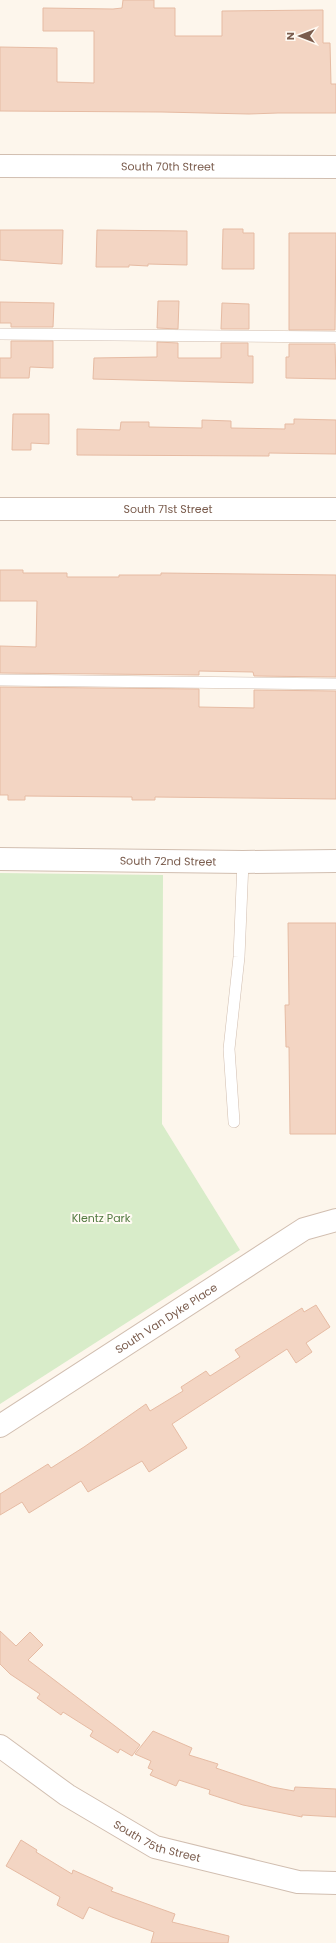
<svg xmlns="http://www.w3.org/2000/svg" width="336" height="1943" viewBox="0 0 336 1943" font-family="Poppins,sans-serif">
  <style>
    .green { fill: #d8ecc9 }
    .building { fill: #f3d5c3; stroke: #e6bba3 }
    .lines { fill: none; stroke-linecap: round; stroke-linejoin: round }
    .lane-casing { stroke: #d1beb0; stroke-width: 12 }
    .street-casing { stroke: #d1beb0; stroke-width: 24 }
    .lane { stroke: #fff; stroke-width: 11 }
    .street { stroke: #fff; stroke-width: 22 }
    .labels { text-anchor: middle; stroke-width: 4; stroke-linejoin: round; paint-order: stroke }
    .street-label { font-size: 11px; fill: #7a5c4d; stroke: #fffaf3 }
    .park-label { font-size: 11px; fill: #537a41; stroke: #fffaf3 }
  </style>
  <rect width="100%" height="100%" fill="#fdf6ec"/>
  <!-- green -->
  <path class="green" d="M 0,873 L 163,875 L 162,1124 L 240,1250 L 0,1404 Z"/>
  <!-- building -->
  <g class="building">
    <path d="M 123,0 L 154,0 L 154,8 L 175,8 L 175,36 L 222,36 L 222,11 L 323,10 L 323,43 L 330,43 L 331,84 L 336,84 L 336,113 L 278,113 L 249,114 L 162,112 L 0,111 L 0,47 L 57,48 L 57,82 L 94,83 L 94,31 L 43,31 L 43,8 L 113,9 L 122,8 Z"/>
    <path d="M 223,229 L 243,229 L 243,233 L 254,233 L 254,269 L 222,269 Z"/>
    <path d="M 0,230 L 63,230 L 62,264 L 0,260 Z"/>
    <path d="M 97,230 L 187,231 L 187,265 L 148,264 L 148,266 L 129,265 L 129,267 L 96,267 Z"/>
    <path d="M 289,233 L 336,233 L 335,330 L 289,330 Z"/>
    <path d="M 158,301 L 179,301 L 178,329 L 157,328 Z"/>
    <path d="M 0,302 L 54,303 L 53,327 L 11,327 L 11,323 L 0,323 Z"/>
    <path d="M 222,303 L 249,304 L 249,329 L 221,329 Z"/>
    <path d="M 11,341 L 53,341 L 53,368 L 30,367 L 29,378 L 0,378 L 0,358 L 11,358 Z"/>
    <path d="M 157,342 L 178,343 L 178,358 L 221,358 L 221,343 L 248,343 L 248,356 L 253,356 L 253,383 L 93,379 L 94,358 L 157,357 Z"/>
    <path d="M 289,344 L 335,344 L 336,379 L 286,378 L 286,357 L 289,357 Z"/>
    <path d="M 13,414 L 49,414 L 49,444 L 31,443 L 31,450 L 12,450 Z"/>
    <path d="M 294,419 L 336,420 L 336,454 L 269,453 L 269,456 L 77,455 L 77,429 L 120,430 L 121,422 L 149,422 L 149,427 L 202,428 L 202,420 L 231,421 L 231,428 L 285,429 L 285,424 L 294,424 Z"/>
    <path d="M 0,570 L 23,570 L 23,573 L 67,573 L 67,577 L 119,577 L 119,575 L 161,575 L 161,573 L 336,575 L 336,677 L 254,676 L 253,672 L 199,671 L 199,675 L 0,673 L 0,646 L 36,647 L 37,601 L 0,601 Z"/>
    <path d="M 0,687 L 199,689 L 199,707 L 254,708 L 254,690 L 336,691 L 336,799 L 155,797 L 155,800 L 132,800 L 132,797 L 25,796 L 25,800 L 8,800 L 8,795 L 0,795 Z"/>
    <path d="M 288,923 L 336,923 L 336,1134 L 290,1134 L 289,1047 L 286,1047 L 285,1005 L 289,1005 Z"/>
    <path d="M 316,1305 L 330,1327 L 306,1343 L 312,1352 L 296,1363 L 287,1349 L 172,1424 L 187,1448 L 149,1472 L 142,1461 L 88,1492 L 81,1481 L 29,1513 L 22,1502 L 0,1515 L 0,1494 L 48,1464 L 51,1468 L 84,1447 L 146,1404 L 150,1411 L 183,1391 L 181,1387 L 206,1371 L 210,1376 L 240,1357 L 235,1350 L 302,1308 L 304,1312 Z"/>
    <path d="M 0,1631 L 16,1646 L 30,1632 L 43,1645 L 28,1660 L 140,1745 L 132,1756 L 120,1749 L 118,1753 L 90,1736 L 93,1731 L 63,1712 L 61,1715 L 37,1698 L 40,1694 L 10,1674 L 0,1664 Z"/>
    <path d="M 153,1731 L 192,1748 L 189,1755 L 218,1764 L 216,1768 L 272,1787 L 294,1791 L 295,1787 L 336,1789 L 336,1817 L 302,1815 L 302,1817 L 243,1805 L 209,1794 L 210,1790 L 179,1780 L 176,1786 L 150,1775 L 153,1770 L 148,1768 L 151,1761 L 135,1754 Z"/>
    <path d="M 21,1840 L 37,1850 L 36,1852 L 72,1874 L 73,1870 L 113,1888 L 111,1891 L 175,1914 L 172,1922 L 229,1936 L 228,1943 L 151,1943 L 154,1932 L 112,1917 L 89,1907 L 83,1919 L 57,1905 L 60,1897 L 6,1866 Z"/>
  </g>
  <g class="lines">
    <defs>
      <g id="lane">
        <path d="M 0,334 L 336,337"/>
        <path d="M 0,680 L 336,684"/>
        <path d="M 234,1122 L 229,1049 L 239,957 L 243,862"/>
      </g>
      <g id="street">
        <path id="s1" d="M 0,166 L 336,167"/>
        <path id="s2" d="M 0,509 L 336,509"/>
        <path id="s3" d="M 0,859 L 243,862 L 336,861"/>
        <path id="s4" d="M 0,1426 L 304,1229 L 336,1220"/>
        <path id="s5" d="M 0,1746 L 67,1795 L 155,1847 L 298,1882 L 336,1883"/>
      </g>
    </defs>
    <!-- lane casing -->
    <use href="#lane" class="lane-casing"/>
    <!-- street casing -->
    <use href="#street" class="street-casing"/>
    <!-- lane -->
    <use href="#lane" class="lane"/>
    <!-- street -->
    <use href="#street" class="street"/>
  </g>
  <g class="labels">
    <!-- street labels -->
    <g class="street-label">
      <text dy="4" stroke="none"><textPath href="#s1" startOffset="168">South 70th Street</textPath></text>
      <text dy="4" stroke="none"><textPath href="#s2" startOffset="168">South 71st Street</textPath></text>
      <text dy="4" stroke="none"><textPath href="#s3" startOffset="168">South 72nd Street</textPath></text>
      <text dy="4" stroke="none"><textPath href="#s4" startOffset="198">South Van Dyke Place</textPath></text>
      <text dy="4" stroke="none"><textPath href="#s5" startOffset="185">South 75th Street</textPath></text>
    </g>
    <!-- park labels -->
    <g class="park-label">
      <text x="101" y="1222">Klentz Park</text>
    </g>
  </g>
  <!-- north arrow -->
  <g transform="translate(300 36) rotate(270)" stroke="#fffaf3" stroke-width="3" paint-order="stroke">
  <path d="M0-3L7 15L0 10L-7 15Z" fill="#7a5c4d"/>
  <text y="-6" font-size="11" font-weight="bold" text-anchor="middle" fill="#7a5c4d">N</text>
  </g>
</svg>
